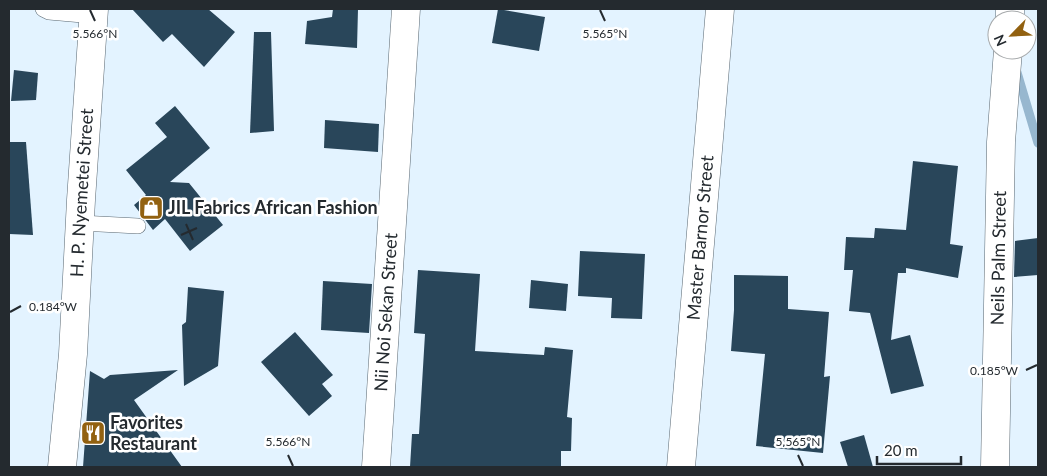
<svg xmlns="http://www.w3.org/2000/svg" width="1047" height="476" viewBox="0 0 1047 476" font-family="Lato,sans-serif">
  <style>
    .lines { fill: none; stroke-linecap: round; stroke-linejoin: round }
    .stream { stroke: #97b7cf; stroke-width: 9 }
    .building { fill: #29465a }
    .service-casing { stroke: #596771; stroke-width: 16 }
    .minor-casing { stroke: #596771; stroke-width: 29 }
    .service { stroke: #fff; stroke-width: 15 }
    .minor { stroke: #fff; stroke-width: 28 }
    .ticks { fill: none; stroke: #242a2f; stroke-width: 2 }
    .labels { text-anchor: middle; stroke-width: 5; stroke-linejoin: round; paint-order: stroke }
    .street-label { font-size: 18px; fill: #242a2f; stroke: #fff }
    .poi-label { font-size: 18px; font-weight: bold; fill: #242a2f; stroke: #fff; text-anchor: start }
    .ticks-label { font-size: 12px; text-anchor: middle; fill: #242a2f; stroke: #fff; stroke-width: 5; stroke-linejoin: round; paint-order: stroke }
  </style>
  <rect width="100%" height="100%" fill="#e3f3ff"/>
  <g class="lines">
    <!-- stream -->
    <path class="stream" d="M 1016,69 L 1038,143"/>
  </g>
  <!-- building -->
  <g class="building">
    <path d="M 132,9 L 208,9 L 235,32 L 204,67 L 172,34 L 163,42 Z"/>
    <path d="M 333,9 L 358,9 L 357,48 L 305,44 L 307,21 L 332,17 Z"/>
    <path d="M 498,9 L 545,17 L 539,51 L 492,43 Z"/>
    <path d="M 254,32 L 271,32 L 274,131 L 250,133 Z"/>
    <path d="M 14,70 L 38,73 L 36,100 L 11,101 Z"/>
    <path d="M 175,106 L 210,148 L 170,182 L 189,183 L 223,225 L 190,251 L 165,219 L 153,230 L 134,205 L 146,195 L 126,170 L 167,137 L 155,123 Z"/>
    <path d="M 325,120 L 379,124 L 378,152 L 324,148 Z"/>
    <path d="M 9,142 L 26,142 L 33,235 L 9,234 Z"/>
    <path d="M 913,161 L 958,166 L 950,244 L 963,246 L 958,278 L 906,268 L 906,273 L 898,273 L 891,340 L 910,335 L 924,386 L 891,394 L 870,313 L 849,311 L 853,270 L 844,270 L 846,237 L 874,238 L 875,228 L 906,230 Z"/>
    <path d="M 1038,238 L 1038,275 L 1014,277 L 1015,241 Z"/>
    <path d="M 580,251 L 645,254 L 642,319 L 611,318 L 612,298 L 578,296 Z"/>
    <path d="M 418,270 L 480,274 L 475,351 L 544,355 L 545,347 L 573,350 L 567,417 L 572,418 L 571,451 L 561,451 L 561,467 L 410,467 L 412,434 L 419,434 L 425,334 L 414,333 Z"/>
    <path d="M 734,275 L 788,276 L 788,309 L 829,312 L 824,377 L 830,376 L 823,453 L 756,446 L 765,354 L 731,351 L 734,310 Z"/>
    <path d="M 531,280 L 568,284 L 566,311 L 529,308 Z"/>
    <path d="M 323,281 L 372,284 L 369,333 L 321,330 Z"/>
    <path d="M 188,287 L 224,291 L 218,366 L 184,386 L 182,325 L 186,322 Z"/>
    <path d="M 295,332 L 333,375 L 322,384 L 332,396 L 309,416 L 261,362 Z"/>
    <path d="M 178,370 L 134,400 L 182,467 L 83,467 L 90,371 L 104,379 L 110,375 Z"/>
    <path d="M 864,435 L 873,467 L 848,467 L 840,442 Z"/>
  </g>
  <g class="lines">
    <defs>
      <g id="service">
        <path d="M 43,9 L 49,12 L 94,16"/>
        <path d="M 80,223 L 138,226"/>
      </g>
      <g id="minor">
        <path d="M 1010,20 L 1010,9"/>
        <path id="s1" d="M 62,467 L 73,354 L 81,200 L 94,9"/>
        <path id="s2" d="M 376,467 L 406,9"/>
        <path id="s3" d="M 681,467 L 720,9"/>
        <path id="s4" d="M 995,467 L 1001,142 L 1008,50"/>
      </g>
    </defs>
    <!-- service casing -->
    <use href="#service" class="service-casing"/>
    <!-- minor casing -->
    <use href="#minor" class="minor-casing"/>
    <!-- service -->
    <use href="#service" class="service"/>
    <!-- minor -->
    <use href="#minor" class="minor"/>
  </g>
  <!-- ticks -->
  <path class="ticks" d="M 90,10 L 95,21M 600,10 L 605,21M 186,224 L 193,240M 181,235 L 197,228M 10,312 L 21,306M 1026,370 L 1037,365M 288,455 L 293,466M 798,455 L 803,466"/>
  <!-- icons -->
  <defs>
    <symbol id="shop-square" viewBox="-11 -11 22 22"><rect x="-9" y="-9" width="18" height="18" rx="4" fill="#926110" stroke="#fff"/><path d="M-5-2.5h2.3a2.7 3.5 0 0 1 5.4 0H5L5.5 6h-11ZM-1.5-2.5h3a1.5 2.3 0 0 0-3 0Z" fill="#fff"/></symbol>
    <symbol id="restaurant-square" viewBox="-11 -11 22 22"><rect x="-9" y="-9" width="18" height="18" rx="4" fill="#926110" stroke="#fff"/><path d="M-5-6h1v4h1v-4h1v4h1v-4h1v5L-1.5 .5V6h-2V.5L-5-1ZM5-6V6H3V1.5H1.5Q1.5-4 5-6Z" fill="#fff"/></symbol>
  </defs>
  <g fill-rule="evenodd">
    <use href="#shop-square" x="137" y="194" width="28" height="28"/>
    <use href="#restaurant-square" x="79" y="419" width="28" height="28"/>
  </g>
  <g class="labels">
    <!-- street labels -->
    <g class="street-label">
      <text dy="6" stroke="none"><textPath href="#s1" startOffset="275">H. P. Nyemetei Street</textPath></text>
      <text dy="6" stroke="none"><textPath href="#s3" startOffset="230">Master Barnor Street</textPath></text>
      <text dy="6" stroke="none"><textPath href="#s4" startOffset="209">Neils Palm Street</textPath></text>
      <text dy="6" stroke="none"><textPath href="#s2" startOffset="155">Nii Noi Sekan Street</textPath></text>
    </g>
    <!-- poi labels -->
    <g class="poi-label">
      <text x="168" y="214">JIL Fabrics African Fashion</text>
      <text x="110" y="429">Favorites<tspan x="110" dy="21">Restaurant</tspan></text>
    </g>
  </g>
  <g class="ticks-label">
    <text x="95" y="38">5.566°N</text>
    <text x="605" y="38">5.565°N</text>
    <text x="53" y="311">0.184°W</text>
    <text x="994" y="375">0.185°W</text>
    <text x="288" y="446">5.566°N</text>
    <text x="798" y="446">5.565°N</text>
  </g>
  <!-- border -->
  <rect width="1047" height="476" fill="none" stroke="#242a2f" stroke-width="20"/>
  <!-- north arrow -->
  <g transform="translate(1012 35) rotate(246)"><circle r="24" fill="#ffffff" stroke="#a7aaac"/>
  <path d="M0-4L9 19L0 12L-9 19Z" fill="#926110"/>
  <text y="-8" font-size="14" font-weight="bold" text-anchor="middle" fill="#242a2f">N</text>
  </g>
  <!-- scale -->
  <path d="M877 456v8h84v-8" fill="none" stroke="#242a2f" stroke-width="2.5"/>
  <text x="884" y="456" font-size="15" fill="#242a2f" stroke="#ffffff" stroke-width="4" paint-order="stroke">20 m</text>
</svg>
